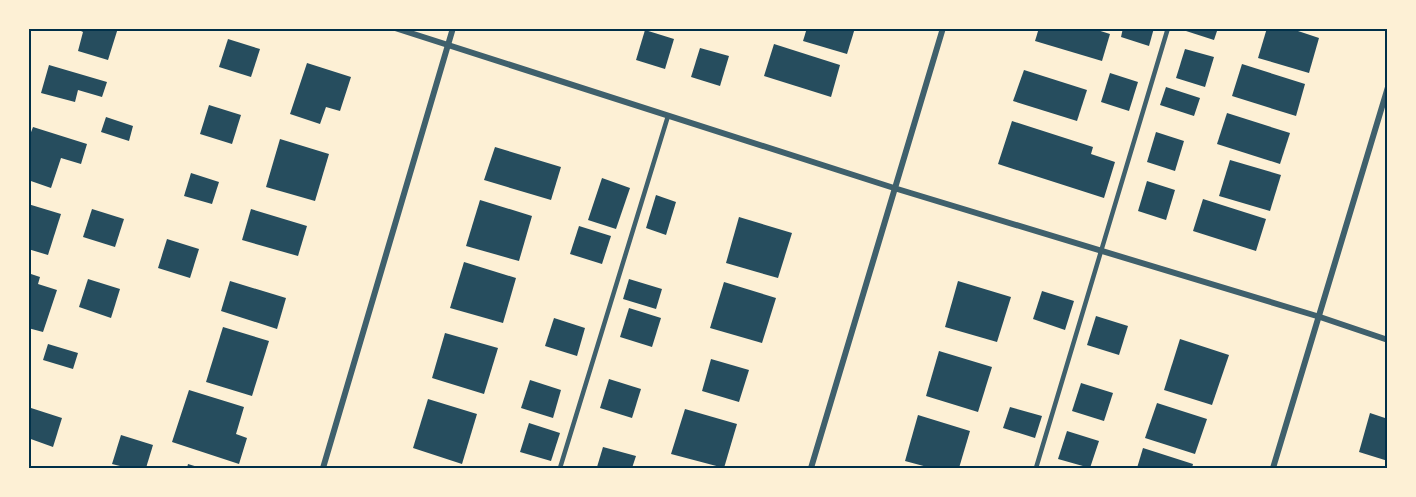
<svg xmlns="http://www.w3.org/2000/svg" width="1416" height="497" viewBox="0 0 1416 497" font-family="'Titillium Web',sans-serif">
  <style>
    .building { fill: #264d5e }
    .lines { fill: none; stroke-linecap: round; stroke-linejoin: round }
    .service { stroke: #3f606c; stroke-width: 4.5 }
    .minor { stroke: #3f606c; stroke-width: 6 }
    .neatline { fill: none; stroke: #003049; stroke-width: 2 }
  </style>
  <rect width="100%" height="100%" fill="#fdf0d5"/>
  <!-- building -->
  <g class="building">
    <path d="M 118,28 L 108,60 L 78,51 L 83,32 L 75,28 Z"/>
    <path d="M 807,28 L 855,28 L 847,54 L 803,41 Z"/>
    <path d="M 1039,28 L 1091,28 L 1110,34 L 1102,61 L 1035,41 Z"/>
    <path d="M 1123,28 L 1154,28 L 1149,46 L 1121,37 Z"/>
    <path d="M 1186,28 L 1218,28 L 1214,40 L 1186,31 Z"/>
    <path d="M 1267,28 L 1289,28 L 1319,38 L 1309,73 L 1258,58 Z"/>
    <path d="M 645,30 L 674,39 L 665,69 L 636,60 Z"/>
    <path d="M 228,39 L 260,49 L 251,77 L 219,67 Z"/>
    <path d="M 774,44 L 840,65 L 831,97 L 764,76 Z"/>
    <path d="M 700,48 L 729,56 L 720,86 L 691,77 Z"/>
    <path d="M 1185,49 L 1214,57 L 1205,87 L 1176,78 Z"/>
    <path d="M 307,63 L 351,77 L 340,111 L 326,107 L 320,124 L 290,114 Z"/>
    <path d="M 1242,64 L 1305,84 L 1296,116 L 1232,96 Z"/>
    <path d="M 49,65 L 107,82 L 102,97 L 78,90 L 75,102 L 41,93 Z"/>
    <path d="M 1024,70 L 1087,90 L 1077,121 L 1013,101 Z"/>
    <path d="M 1110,73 L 1138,82 L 1129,111 L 1101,102 Z"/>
    <path d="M 1166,87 L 1200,98 L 1194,116 L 1160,105 Z"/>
    <path d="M 209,105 L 241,115 L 232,144 L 200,134 Z"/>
    <path d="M 1227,113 L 1290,133 L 1280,164 L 1217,144 Z"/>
    <path d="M 106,117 L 133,126 L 129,141 L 101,132 Z"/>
    <path d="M 1012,121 L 1093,147 L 1091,154 L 1115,162 L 1104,198 L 998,164 Z"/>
    <path d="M 33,127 L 87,144 L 81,164 L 61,158 L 51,188 L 28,180 L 28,140 Z"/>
    <path d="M 1156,132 L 1184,141 L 1175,171 L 1147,162 Z"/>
    <path d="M 280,139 L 329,154 L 315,201 L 266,187 Z"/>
    <path d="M 495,147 L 561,167 L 551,200 L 484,180 Z"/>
    <path d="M 1230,160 L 1281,175 L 1270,211 L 1219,196 Z"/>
    <path d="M 191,173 L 219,182 L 212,204 L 184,196 Z"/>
    <path d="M 602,178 L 630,188 L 616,229 L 588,220 Z"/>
    <path d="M 1147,181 L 1175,190 L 1166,220 L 1138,211 Z"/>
    <path d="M 656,195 L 676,202 L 666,235 L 646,228 Z"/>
    <path d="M 1203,199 L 1266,219 L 1256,251 L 1193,231 Z"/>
    <path d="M 480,200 L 532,216 L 519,261 L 466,246 Z"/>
    <path d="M 28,204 L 61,214 L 48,255 L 28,249 Z"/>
    <path d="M 92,209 L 124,219 L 115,247 L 83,237 Z"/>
    <path d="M 251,209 L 307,226 L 298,256 L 242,240 Z"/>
    <path d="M 739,217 L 792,233 L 778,278 L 726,263 Z"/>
    <path d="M 579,226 L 611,236 L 602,264 L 570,254 Z"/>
    <path d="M 167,239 L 199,249 L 190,278 L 158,268 Z"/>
    <path d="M 464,262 L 516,278 L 503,323 L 450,308 Z"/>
    <path d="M 28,273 L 40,277 L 38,284 L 57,290 L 43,332 L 28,328 Z"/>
    <path d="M 88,279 L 120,289 L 111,318 L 79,307 Z"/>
    <path d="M 629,279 L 662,289 L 656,309 L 623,299 Z"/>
    <path d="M 230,281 L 286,298 L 277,329 L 221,311 Z"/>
    <path d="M 958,281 L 1011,297 L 997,342 L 945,327 Z"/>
    <path d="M 724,282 L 776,298 L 762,343 L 710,328 Z"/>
    <path d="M 1042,291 L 1074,301 L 1065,330 L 1033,319 Z"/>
    <path d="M 629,308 L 661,318 L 652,347 L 620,337 Z"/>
    <path d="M 1096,316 L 1128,326 L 1119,355 L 1087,345 Z"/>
    <path d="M 554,318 L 585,328 L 577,356 L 545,346 Z"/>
    <path d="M 223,327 L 269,341 L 252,396 L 206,382 Z"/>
    <path d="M 445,333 L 498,348 L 484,394 L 432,378 Z"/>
    <path d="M 1180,339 L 1229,355 L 1212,405 L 1164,390 Z"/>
    <path d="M 48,344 L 78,353 L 73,369 L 43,360 Z"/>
    <path d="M 939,351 L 992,367 L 978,412 L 926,396 Z"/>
    <path d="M 711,359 L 749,370 L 739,402 L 702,391 Z"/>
    <path d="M 609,379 L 641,389 L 632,418 L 600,408 Z"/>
    <path d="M 530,380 L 561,390 L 553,418 L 521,408 Z"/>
    <path d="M 1081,383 L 1113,393 L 1104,421 L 1072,411 Z"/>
    <path d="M 189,390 L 244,407 L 236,434 L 247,438 L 239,464 L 172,442 Z"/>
    <path d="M 428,399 L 477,414 L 462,464 L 413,448 Z"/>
    <path d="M 1157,403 L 1207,419 L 1195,454 L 1145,438 Z"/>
    <path d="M 1010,407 L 1042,416 L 1035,438 L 1003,428 Z"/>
    <path d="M 31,408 L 62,418 L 53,447 L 28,438 L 28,414 Z"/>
    <path d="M 685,409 L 737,424 L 724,468 L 671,454 Z"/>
    <path d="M 1370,413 L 1388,419 L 1388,461 L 1359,452 Z"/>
    <path d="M 918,415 L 970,431 L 959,468 L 931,468 L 905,461 Z"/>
    <path d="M 529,423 L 560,433 L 551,461 L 520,452 Z"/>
    <path d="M 1067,431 L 1099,441 L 1090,468 L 1058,459 Z"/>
    <path d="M 121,435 L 153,445 L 146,468 L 128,468 L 112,464 Z"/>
    <path d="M 603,447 L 636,456 L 632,468 L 597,467 Z"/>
    <path d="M 1143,448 L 1193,464 L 1192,468 L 1137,468 Z"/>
    <path d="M 188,464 L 201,468 L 187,468 Z"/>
  </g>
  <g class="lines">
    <!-- service -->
    <g class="service">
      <path d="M 560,468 L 668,116"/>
      <path d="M 1036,468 L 1168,28"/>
    </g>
    <!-- minor -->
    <g class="minor">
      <path d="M 395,28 L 894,188 L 1320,317 L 1388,340"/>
      <path d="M 323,468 L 453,28"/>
      <path d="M 811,468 L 943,28"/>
      <path d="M 1273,468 L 1388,87"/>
    </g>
  </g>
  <!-- border -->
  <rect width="1416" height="497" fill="none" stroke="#fdf0d5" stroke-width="60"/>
  <rect x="30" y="30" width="1356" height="437" class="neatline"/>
</svg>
